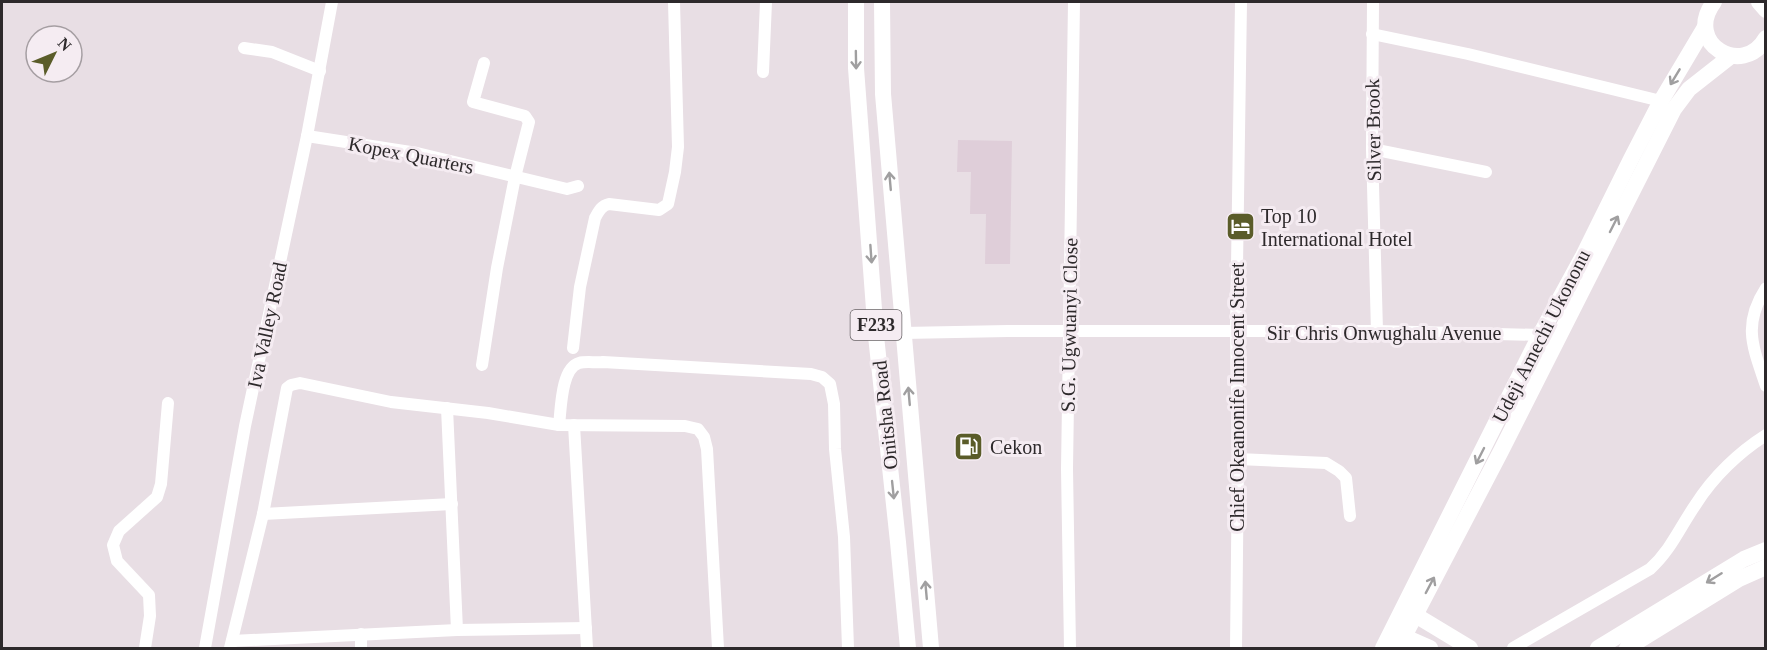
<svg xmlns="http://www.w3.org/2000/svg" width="1767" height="650" viewBox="0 0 1767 650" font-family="Georgia,serif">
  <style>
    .built { fill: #dfced9 }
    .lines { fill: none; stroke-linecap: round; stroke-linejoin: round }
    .minor { stroke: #fff; stroke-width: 12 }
    .major { stroke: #fff; stroke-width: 16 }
    .oneway { stroke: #a09fa0 }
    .labels { text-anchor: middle; stroke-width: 6; stroke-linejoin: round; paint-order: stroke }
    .shield { fill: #f5ecf2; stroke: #696467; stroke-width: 1.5 }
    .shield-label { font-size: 18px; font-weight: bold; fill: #2d292b }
    .street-label { font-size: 20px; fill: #2d292b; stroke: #f5ecf2 }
    .poi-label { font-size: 20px; fill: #2d292b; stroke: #f5ecf2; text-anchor: start }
  </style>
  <rect width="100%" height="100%" fill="#e8dee4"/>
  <!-- built -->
  <path class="built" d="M 958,140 L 1012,141 L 1010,264 L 985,264 L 986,214 L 970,214 L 971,172 L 957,172 Z"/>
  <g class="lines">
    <!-- minor -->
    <g class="minor">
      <path d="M 1373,2 L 1372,149 L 1377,331"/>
      <path d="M 1372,34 L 1468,54 L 1661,101"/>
      <path d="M 244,48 L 272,52 L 320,71"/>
      <path d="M 763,72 L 766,2"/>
      <path d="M 307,136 L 417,153 L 567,189 L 578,186"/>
      <path d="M 1372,149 L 1486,172"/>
      <path d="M 1766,288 C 1742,325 1753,347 1766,386"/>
      <path d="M 876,336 L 903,333 L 1008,331 L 1377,331 L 1540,335"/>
      <path d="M 573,348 L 580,287 L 595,218 C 599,211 601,206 609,204 L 659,210 L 668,204 L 675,172 L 678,147 L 674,2"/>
      <path d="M 482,365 L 497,268 L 515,177 L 529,122 L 525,116 L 473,102 L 484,63"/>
      <path d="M 447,408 L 457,630"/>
      <path d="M 559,425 C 561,410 561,368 579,363 C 586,361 596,363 603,362 L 811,374 L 822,377 L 830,384 L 834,404 L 835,449 L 844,537 L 848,648"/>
      <path d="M 574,425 L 587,648"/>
      <path d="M 1238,459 L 1326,463 L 1339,471 L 1346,478 L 1350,516"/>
      <path d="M 263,514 L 452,504"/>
      <path d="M 361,634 L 361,648"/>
      <path d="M 232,641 L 457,630 L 586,628"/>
      <path d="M 145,648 L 150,616 L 149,595 L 117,561 L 113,545 L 119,531 L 157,497 L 161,484 L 168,403"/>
      <path d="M 205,648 L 245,426 L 307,136 L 332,2"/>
      <path d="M 230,648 L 263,514 L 287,388 L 291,385 L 300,383 L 391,402 L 488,413 L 559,425 L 685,426 L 698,429 L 704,437 L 707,449 L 718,648"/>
      <path d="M 1070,648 L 1067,469 L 1074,2"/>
      <path d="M 1236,648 L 1238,459 L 1236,332 L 1241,2"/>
      <path d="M 1513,648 L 1650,569 C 1671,550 1680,527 1696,504 C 1713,477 1739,452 1766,435"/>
    </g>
    <!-- major -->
    <g class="major">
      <path d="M 856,2 L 856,68 L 876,336 L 898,542 L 908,648"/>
      <path d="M 882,2 L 883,94 L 931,648"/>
      <path d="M 1714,2 C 1683,43 1743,79 1766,38"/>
      <path d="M 1759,2 L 1766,10"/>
      <path d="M 1407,610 L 1470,648"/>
      <path d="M 1396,633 L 1430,648"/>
      <path d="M 1383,648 L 1540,335 L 1583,256 L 1631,159 L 1661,101 L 1705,27"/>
      <path d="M 1398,648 L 1501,451 L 1674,109 L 1689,89 L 1731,56"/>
      <path d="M 1598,648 L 1744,559 L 1766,550"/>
      <path d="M 1627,648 L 1739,579 L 1766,567"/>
    </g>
  </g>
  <!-- one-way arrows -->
  <defs><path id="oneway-shaft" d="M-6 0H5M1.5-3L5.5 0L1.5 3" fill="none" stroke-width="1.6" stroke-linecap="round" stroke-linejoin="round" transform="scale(1.5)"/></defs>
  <g class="oneway">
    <use href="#oneway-shaft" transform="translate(856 60) rotate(89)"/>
    <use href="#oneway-shaft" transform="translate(1675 77) rotate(121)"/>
    <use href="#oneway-shaft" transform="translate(890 181) rotate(-95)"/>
    <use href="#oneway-shaft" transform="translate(1614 224) rotate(-63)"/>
    <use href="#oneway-shaft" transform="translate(871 254) rotate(86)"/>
    <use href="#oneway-shaft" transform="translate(909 396) rotate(-95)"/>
    <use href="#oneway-shaft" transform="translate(1480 456) rotate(117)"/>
    <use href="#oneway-shaft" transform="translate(893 490) rotate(84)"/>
    <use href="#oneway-shaft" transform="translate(1714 578) rotate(148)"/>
    <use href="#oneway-shaft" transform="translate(1430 585) rotate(-62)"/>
    <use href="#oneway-shaft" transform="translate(926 590) rotate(-95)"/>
  </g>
  <!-- icons -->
  <defs>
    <symbol id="hotel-square" viewBox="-11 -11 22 22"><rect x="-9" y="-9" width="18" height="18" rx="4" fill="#5a5c29" stroke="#f5ecf2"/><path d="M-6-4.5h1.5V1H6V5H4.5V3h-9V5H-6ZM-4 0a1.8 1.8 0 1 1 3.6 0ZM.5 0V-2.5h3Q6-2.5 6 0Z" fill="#fff"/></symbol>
    <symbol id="fuel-square" viewBox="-11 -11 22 22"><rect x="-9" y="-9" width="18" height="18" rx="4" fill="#5a5c29" stroke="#f5ecf2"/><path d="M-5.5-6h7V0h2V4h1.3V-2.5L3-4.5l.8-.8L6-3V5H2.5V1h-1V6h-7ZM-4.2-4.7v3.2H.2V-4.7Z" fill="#fff"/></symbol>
  </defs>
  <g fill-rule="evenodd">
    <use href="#hotel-square" x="1224" y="210" width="33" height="33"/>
    <use href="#fuel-square" x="952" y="430" width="33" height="33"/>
  </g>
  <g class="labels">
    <!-- shield labels -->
    <rect class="shield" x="850.5" y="310" width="51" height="30" rx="4.5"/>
    <g class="shield-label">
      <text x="876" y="331">F233</text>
    </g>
    <!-- street labels -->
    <g class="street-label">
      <text transform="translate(1373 130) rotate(-91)" y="7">Silver Brook</text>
      <text transform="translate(411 155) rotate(11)" y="7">Kopex Quarters</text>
      <text transform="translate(267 325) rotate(-78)" y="7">Iva Valley Road</text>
      <text transform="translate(1069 325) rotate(-89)" y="7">S.G. Ugwuanyi Close</text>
      <text x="1384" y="340">Sir Chris Onwughalu Avenue</text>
      <text transform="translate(1541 336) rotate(-63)" y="7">Udeji Amechi Ukononu</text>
      <text transform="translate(1237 397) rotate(-90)" y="7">Chief Okeanonife Innocent Street</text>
      <text transform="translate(885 415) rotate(-96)" y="7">Onitsha Road</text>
    </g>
    <!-- poi labels -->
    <g class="poi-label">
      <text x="1261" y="223">Top 10<tspan x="1261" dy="23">International Hotel</tspan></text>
      <text x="990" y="454">Cekon</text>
    </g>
  </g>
  <!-- border -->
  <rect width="1767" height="650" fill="none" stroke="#2d292b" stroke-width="6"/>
  <!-- north arrow -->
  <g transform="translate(54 54) rotate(47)"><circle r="28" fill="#f5ecf2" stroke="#a59ea2" stroke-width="1.5"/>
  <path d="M0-4.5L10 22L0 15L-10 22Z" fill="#5a5c29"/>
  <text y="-9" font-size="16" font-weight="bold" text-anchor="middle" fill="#2d292b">N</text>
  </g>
</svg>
